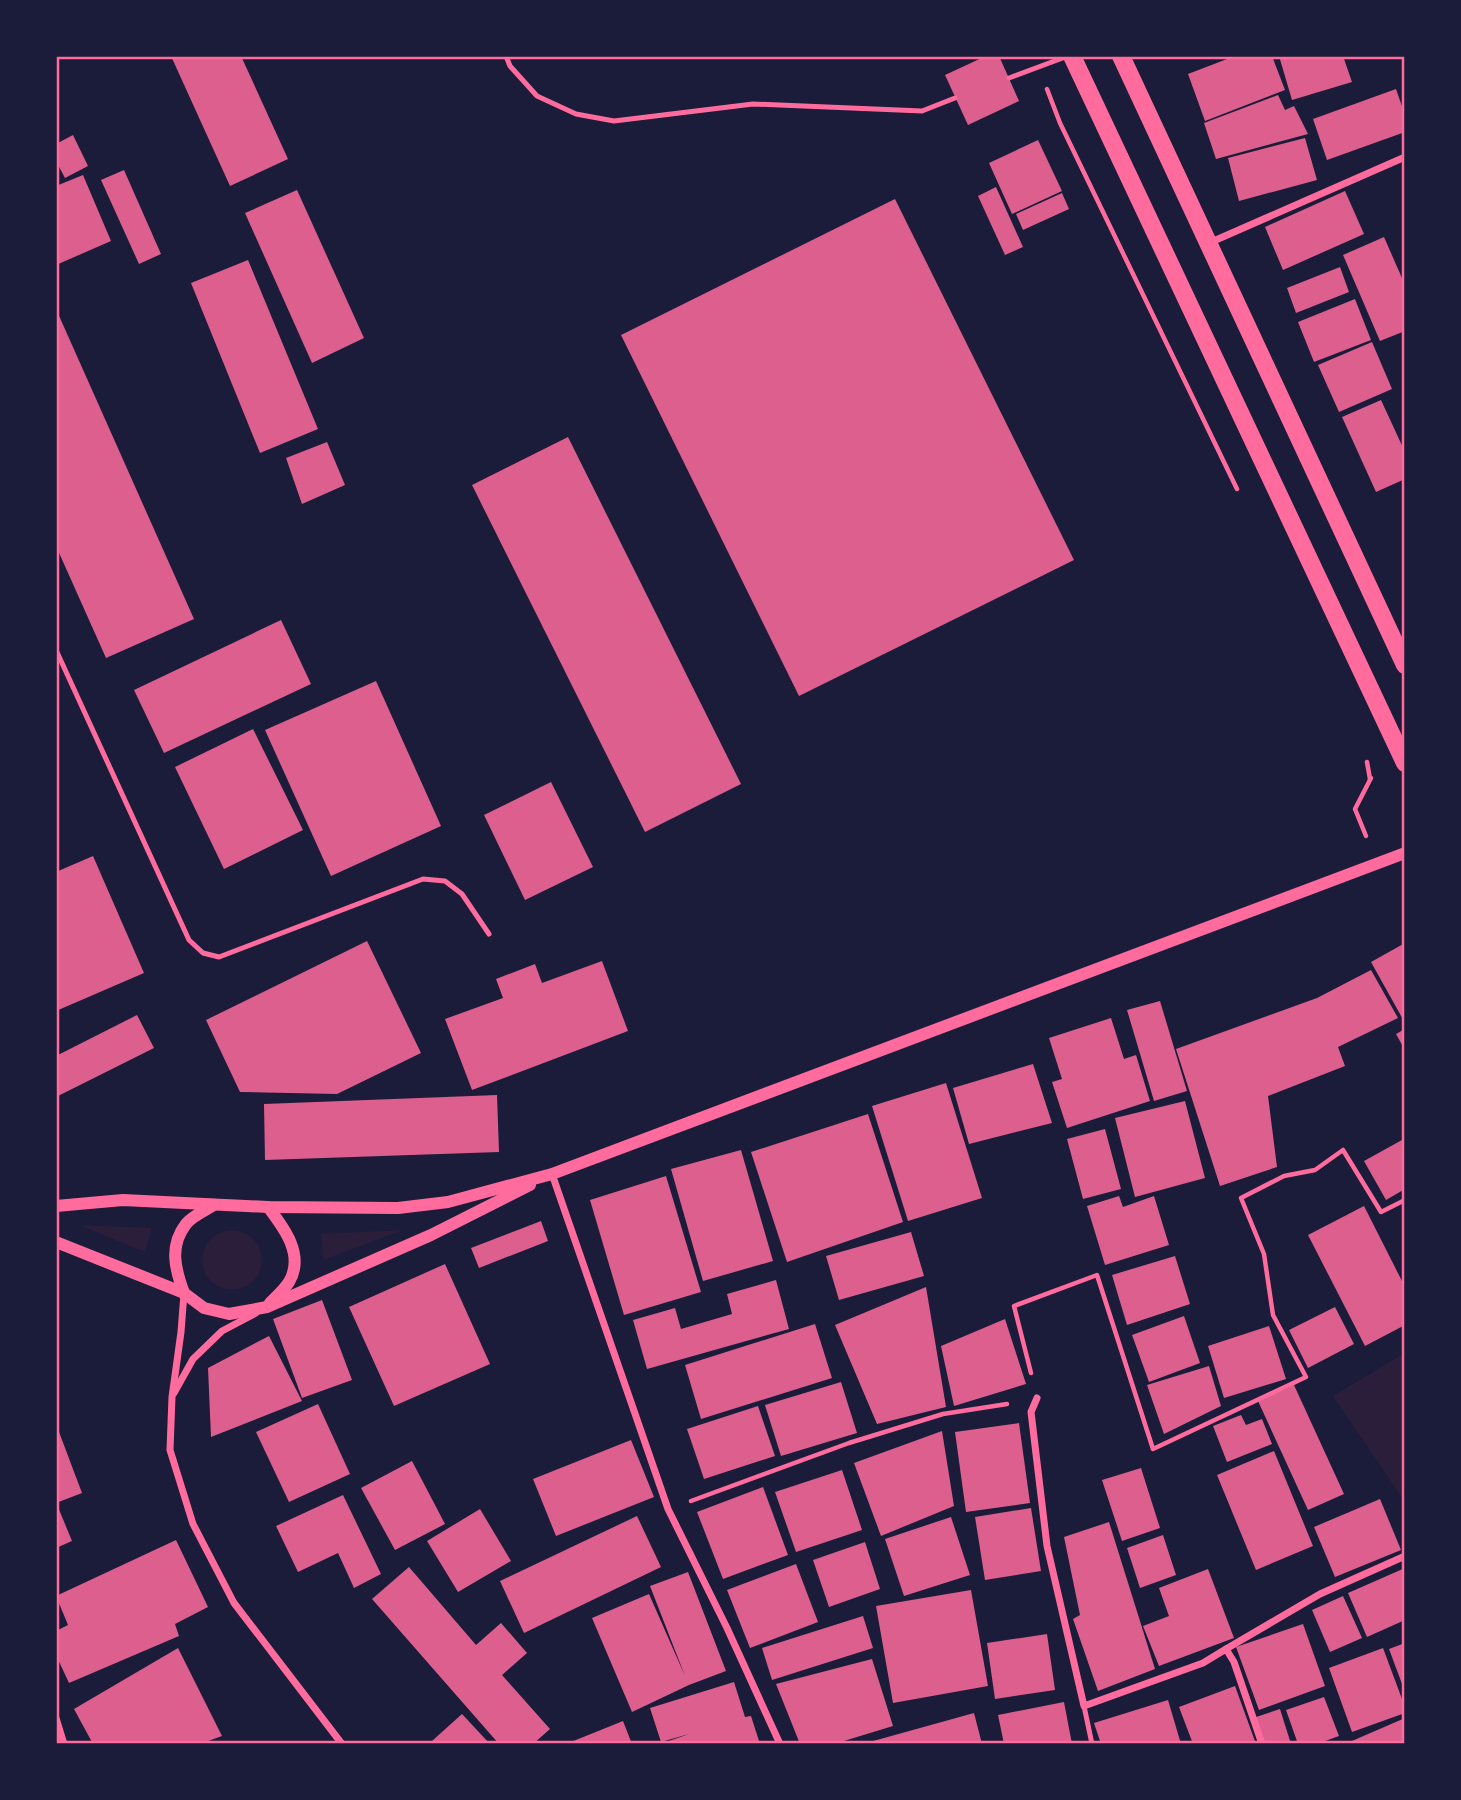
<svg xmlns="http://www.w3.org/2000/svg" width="1461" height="1800" viewBox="0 0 1461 1800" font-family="Lora,serif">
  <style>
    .green { fill: #2a1e3b }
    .building { fill: #dd5f8e }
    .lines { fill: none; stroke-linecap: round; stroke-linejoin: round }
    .path { stroke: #ff6b9d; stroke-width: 4.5 }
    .service { stroke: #ff6b9d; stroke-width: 5 }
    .minor { stroke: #ff6b9d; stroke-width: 7 }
    .tertiary { stroke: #ff6b9d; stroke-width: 12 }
    .primary { stroke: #ff6b9d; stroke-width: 18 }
    .neatline { fill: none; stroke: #ff6b9d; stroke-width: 2.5 }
  </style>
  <rect width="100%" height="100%" fill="#1b1b3a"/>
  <!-- green -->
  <g class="green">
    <path d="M 79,1225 L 152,1228 L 145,1252 Z"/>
    <circle cx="232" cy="1260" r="30"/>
    <path d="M 403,1230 L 323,1260 L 321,1234 Z"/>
    <path d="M 1405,1353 L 1405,1502 L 1333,1396 Z"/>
  </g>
  <!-- building -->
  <g class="building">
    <path d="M 171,56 L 241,56 L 288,159 L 230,186 Z"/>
    <path d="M 986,56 L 999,56 L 1019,101 L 968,125 L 945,75 Z"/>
    <path d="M 1235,56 L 1272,56 L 1285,90 L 1205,121 L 1188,74 Z"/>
    <path d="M 1279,56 L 1343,56 L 1352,82 L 1292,100 Z"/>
    <path d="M 1396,89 L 1405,115 L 1405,132 L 1327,160 L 1313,119 Z"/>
    <path d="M 1278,95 L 1285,110 L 1294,106 L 1308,134 L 1216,159 L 1204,123 Z"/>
    <path d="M 73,135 L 88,166 L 65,178 L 56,161 L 56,144 Z"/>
    <path d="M 1305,138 L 1317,180 L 1239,201 L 1228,158 Z"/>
    <path d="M 1038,140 L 1062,191 L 1012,214 L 989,163 Z"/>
    <path d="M 124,170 L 161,254 L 139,264 L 101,180 Z"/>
    <path d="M 83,175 L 111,241 L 56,265 L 56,186 Z"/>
    <path d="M 996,187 L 1023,247 L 1005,255 L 978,196 Z"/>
    <path d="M 297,190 L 364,338 L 312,363 L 245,213 Z"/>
    <path d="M 1345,191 L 1364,234 L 1283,270 L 1265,227 Z"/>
    <path d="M 1062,193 L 1069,209 L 1023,230 L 1016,214 Z"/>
    <path d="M 895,199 L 1074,560 L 799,696 L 621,335 Z"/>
    <path d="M 1384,237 L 1405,285 L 1405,331 L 1380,341 L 1343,255 Z"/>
    <path d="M 248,260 L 318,429 L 260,453 L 191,283 Z"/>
    <path d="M 1340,267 L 1349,292 L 1296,313 L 1287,288 Z"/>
    <path d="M 1355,299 L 1371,340 L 1314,362 L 1298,322 Z"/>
    <path d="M 56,309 L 194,619 L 106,658 L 56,546 Z"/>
    <path d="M 1372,342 L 1392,389 L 1339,412 L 1318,365 Z"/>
    <path d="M 1381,400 L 1405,452 L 1405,479 L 1376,492 L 1342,417 Z"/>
    <path d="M 568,437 L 741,784 L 645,832 L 472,485 Z"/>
    <path d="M 327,442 L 345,485 L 302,504 L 286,458 Z"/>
    <path d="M 281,620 L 311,684 L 164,753 L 134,690 Z"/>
    <path d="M 376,681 L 441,826 L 331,876 L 265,730 Z"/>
    <path d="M 253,729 L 303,830 L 224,869 L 175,767 Z"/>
    <path d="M 551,782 L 593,867 L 525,900 L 484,815 Z"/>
    <path d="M 93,856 L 144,973 L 56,1011 L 56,872 Z"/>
    <path d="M 367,941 L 421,1053 L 337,1094 L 240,1092 L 206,1020 Z"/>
    <path d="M 1405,943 L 1405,1023 L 1371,962 Z"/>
    <path d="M 602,961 L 628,1031 L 472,1090 L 445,1019 L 503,998 L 496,979 L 535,964 L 542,983 Z"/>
    <path d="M 1371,970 L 1398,1018 L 1338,1047 L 1345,1066 L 1268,1096 L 1277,1167 L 1220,1186 L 1176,1049 L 1317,998 Z"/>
    <path d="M 1160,1001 L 1187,1091 L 1154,1101 L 1127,1010 Z"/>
    <path d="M 137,1015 L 154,1048 L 56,1097 L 56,1056 Z"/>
    <path d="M 1111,1018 L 1124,1059 L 1136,1055 L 1150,1101 L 1067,1128 L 1052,1082 L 1062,1079 L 1049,1038 Z"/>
    <path d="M 1405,1029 L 1405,1050 L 1396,1034 Z"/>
    <path d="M 1033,1064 L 1052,1123 L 969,1144 L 953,1088 Z"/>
    <path d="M 946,1083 L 982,1198 L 908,1221 L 872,1106 Z"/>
    <path d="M 497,1095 L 499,1152 L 265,1160 L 264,1104 Z"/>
    <path d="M 1185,1101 L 1205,1178 L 1135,1197 L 1115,1118 Z"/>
    <path d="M 868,1114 L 903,1222 L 787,1262 L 751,1152 Z"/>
    <path d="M 1105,1129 L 1121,1189 L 1083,1199 L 1067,1139 Z"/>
    <path d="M 1402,1140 L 1405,1146 L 1405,1189 L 1386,1200 L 1364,1161 Z"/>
    <path d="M 741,1150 L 773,1261 L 703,1281 L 671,1169 Z"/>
    <path d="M 666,1176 L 701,1292 L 624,1315 L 590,1200 Z"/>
    <path d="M 1119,1196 L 1123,1207 L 1154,1196 L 1169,1245 L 1105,1265 L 1087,1206 Z"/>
    <path d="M 1364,1206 L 1405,1287 L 1405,1325 L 1365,1346 L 1308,1235 Z"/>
    <path d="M 541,1221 L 548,1241 L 479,1268 L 471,1248 Z"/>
    <path d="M 911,1232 L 924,1276 L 839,1300 L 826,1256 Z"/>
    <path d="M 1175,1256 L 1190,1304 L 1127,1325 L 1112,1275 Z"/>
    <path d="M 445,1264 L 490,1364 L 394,1406 L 349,1307 Z"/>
    <path d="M 776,1280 L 789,1329 L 647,1369 L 633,1320 L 675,1308 L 681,1329 L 732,1314 L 727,1294 Z"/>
    <path d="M 926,1287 L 946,1407 L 877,1424 L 835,1325 Z"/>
    <path d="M 322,1300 L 352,1380 L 302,1398 L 273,1319 Z"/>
    <path d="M 1335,1307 L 1354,1344 L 1308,1368 L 1289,1330 Z"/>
    <path d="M 1184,1316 L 1200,1363 L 1149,1382 L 1132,1335 Z"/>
    <path d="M 1005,1319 L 1026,1384 L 954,1406 L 941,1346 Z"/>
    <path d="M 815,1324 L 832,1378 L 701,1419 L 685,1365 Z"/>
    <path d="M 1269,1326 L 1286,1379 L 1224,1398 L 1208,1346 Z"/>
    <path d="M 269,1336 L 302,1401 L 211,1437 L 208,1368 Z"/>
    <path d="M 1209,1366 L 1221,1406 L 1164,1434 L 1147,1385 Z"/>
    <path d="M 841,1382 L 857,1433 L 781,1456 L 765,1405 Z"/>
    <path d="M 1294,1385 L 1344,1494 L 1308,1510 L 1258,1401 Z"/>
    <path d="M 318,1404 L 350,1474 L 289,1502 L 256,1432 Z"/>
    <path d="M 758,1406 L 775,1456 L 704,1479 L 687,1429 Z"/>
    <path d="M 1241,1415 L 1246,1425 L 1262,1419 L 1272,1444 L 1227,1462 L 1213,1426 Z"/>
    <path d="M 1019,1423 L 1030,1503 L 966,1512 L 955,1432 Z"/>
    <path d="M 56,1424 L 82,1493 L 56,1503 Z"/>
    <path d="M 942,1431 L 954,1506 L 881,1536 L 854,1463 Z"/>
    <path d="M 631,1440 L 654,1497 L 556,1536 L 533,1479 Z"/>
    <path d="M 1274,1451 L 1313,1546 L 1256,1570 L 1217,1475 Z"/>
    <path d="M 412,1461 L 445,1524 L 395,1550 L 361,1488 Z"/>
    <path d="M 1141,1468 L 1160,1528 L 1122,1541 L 1102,1480 Z"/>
    <path d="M 842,1470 L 862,1530 L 796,1552 L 775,1492 Z"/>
    <path d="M 763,1487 L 788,1555 L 723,1579 L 697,1512 Z"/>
    <path d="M 343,1495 L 381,1574 L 354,1588 L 338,1553 L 298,1572 L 276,1526 Z"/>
    <path d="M 1380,1499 L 1401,1550 L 1335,1577 L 1314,1527 Z"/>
    <path d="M 56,1507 L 58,1507 L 72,1541 L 56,1548 Z"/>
    <path d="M 1031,1508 L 1041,1571 L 985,1580 L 975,1517 Z"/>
    <path d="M 480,1509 L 511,1561 L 458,1592 L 427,1541 Z"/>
    <path d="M 637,1516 L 661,1567 L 524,1633 L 500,1581 Z"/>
    <path d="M 951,1517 L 970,1575 L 904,1596 L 885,1539 Z"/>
    <path d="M 1109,1522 L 1155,1669 L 1098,1691 L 1073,1619 L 1080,1615 L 1064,1537 Z"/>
    <path d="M 1163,1535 L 1176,1575 L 1140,1588 L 1127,1548 Z"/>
    <path d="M 176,1540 L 208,1607 L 175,1624 L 179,1636 L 69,1683 L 56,1655 L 56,1631 L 68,1625 L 56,1596 Z"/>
    <path d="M 865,1542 L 880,1589 L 829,1607 L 813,1560 Z"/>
    <path d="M 796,1564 L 818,1622 L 750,1648 L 727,1590 Z"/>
    <path d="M 409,1567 L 476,1645 L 501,1623 L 527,1653 L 502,1675 L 550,1729 L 533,1744 L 499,1744 L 372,1599 Z"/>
    <path d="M 1405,1568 L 1405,1620 L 1367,1637 L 1348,1593 Z"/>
    <path d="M 1208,1569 L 1234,1638 L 1159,1666 L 1143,1626 L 1169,1616 L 1159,1588 Z"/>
    <path d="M 688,1572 L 726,1671 L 689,1685 L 632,1712 L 592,1618 L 649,1594 L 685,1676 L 650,1586 Z"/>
    <path d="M 971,1590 L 988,1686 L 893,1703 L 876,1606 Z"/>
    <path d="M 1343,1596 L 1362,1638 L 1330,1652 L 1312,1610 Z"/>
    <path d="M 863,1616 L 873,1648 L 772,1680 L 762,1648 Z"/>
    <path d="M 1303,1624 L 1325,1686 L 1259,1710 L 1236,1647 Z"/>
    <path d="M 1047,1634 L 1055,1690 L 995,1699 L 987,1643 Z"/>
    <path d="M 1405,1643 L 1405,1692 L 1389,1649 Z"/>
    <path d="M 178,1648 L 222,1736 L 200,1744 L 93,1744 L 74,1709 Z"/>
    <path d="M 1383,1648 L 1405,1707 L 1405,1713 L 1352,1732 L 1329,1668 Z"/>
    <path d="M 872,1659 L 893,1726 L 834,1744 L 800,1744 L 776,1684 Z"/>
    <path d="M 734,1682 L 745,1717 L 751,1716 L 760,1744 L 660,1744 L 689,1734 L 661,1742 L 650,1708 Z"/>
    <path d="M 1235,1686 L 1256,1744 L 1193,1744 L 1179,1707 Z"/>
    <path d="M 1324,1697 L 1339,1736 L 1317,1744 L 1298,1744 L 1286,1710 Z"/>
    <path d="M 1168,1700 L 1181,1744 L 1101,1744 L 1094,1723 Z"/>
    <path d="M 1064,1702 L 1072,1744 L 1004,1744 L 998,1715 Z"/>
    <path d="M 1280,1709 L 1291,1744 L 1264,1744 L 1256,1717 Z"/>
    <path d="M 974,1713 L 982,1744 L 867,1744 L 866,1743 Z"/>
    <path d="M 462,1714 L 490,1744 L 435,1744 L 432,1741 Z"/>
    <path d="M 1405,1718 L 1405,1744 L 1345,1744 Z"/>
    <path d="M 623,1721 L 632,1744 L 566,1744 Z"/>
  </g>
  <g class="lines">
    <!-- path -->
    <g class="path">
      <path d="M 1047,89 L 1060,123 L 1237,489"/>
      <path d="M 1367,762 L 1370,779"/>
      <path d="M 1366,836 L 1355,809 L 1371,778"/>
      <path d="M 1031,1373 L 1014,1306 L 1097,1275 L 1153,1449 L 1306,1377 L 1273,1315 L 1264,1254 L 1241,1198 L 1284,1176 L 1315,1170 L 1343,1150 L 1381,1212 L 1405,1200"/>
      <path d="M 691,1501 L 849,1443 L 943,1414 L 1007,1404"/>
    </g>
    <!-- service -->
    <g class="service">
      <path d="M 506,56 L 510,66 L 537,96 L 576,114 L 614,121 L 753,104 L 922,111 L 955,98"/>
      <path d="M 1009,78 L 1068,56"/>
      <path d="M 56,650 L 189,940 L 203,953 L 219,957 L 423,879 L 445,881 L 462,894 L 489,934"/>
      <path d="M 1084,1706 L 1092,1744"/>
    </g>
    <!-- minor -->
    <g class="minor">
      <path d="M 1209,243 L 1405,157"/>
      <path d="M 552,1174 L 668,1509 L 727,1628 L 780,1744"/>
      <path d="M 184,1293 L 181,1332 L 172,1397 L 170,1450 L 193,1524 L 234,1603 L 342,1744"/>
      <path d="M 174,1393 L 193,1359 L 222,1331 L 256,1313"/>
      <path d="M 1037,1398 L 1031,1412 L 1047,1546 L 1084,1706 L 1203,1663 L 1226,1649 L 1234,1662 L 1262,1744"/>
      <path d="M 1226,1649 L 1320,1594 L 1405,1556"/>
      <path d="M 56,1718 L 64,1744"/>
    </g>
    <!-- tertiary -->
    <g class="tertiary">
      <path d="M 56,1206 L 123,1200 L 268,1207 L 398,1208 L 448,1202 L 552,1174 L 1405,853"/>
      <path d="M 268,1207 C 284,1228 305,1255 289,1282 C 284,1290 276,1297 270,1303"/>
      <path d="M 56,1242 L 184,1293 L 204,1308 L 229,1314 L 267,1307 L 431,1235 L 530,1185"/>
      <path d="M 184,1293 C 175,1269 169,1246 186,1224 C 192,1216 206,1210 214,1205"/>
    </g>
    <!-- primary -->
    <g class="primary">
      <path d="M 1072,56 L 1405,763"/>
      <path d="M 1121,56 L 1405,665"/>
    </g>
  </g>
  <!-- border -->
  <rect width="1461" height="1800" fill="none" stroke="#1b1b3a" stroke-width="116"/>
  <rect x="58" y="58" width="1345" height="1684" class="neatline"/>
</svg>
